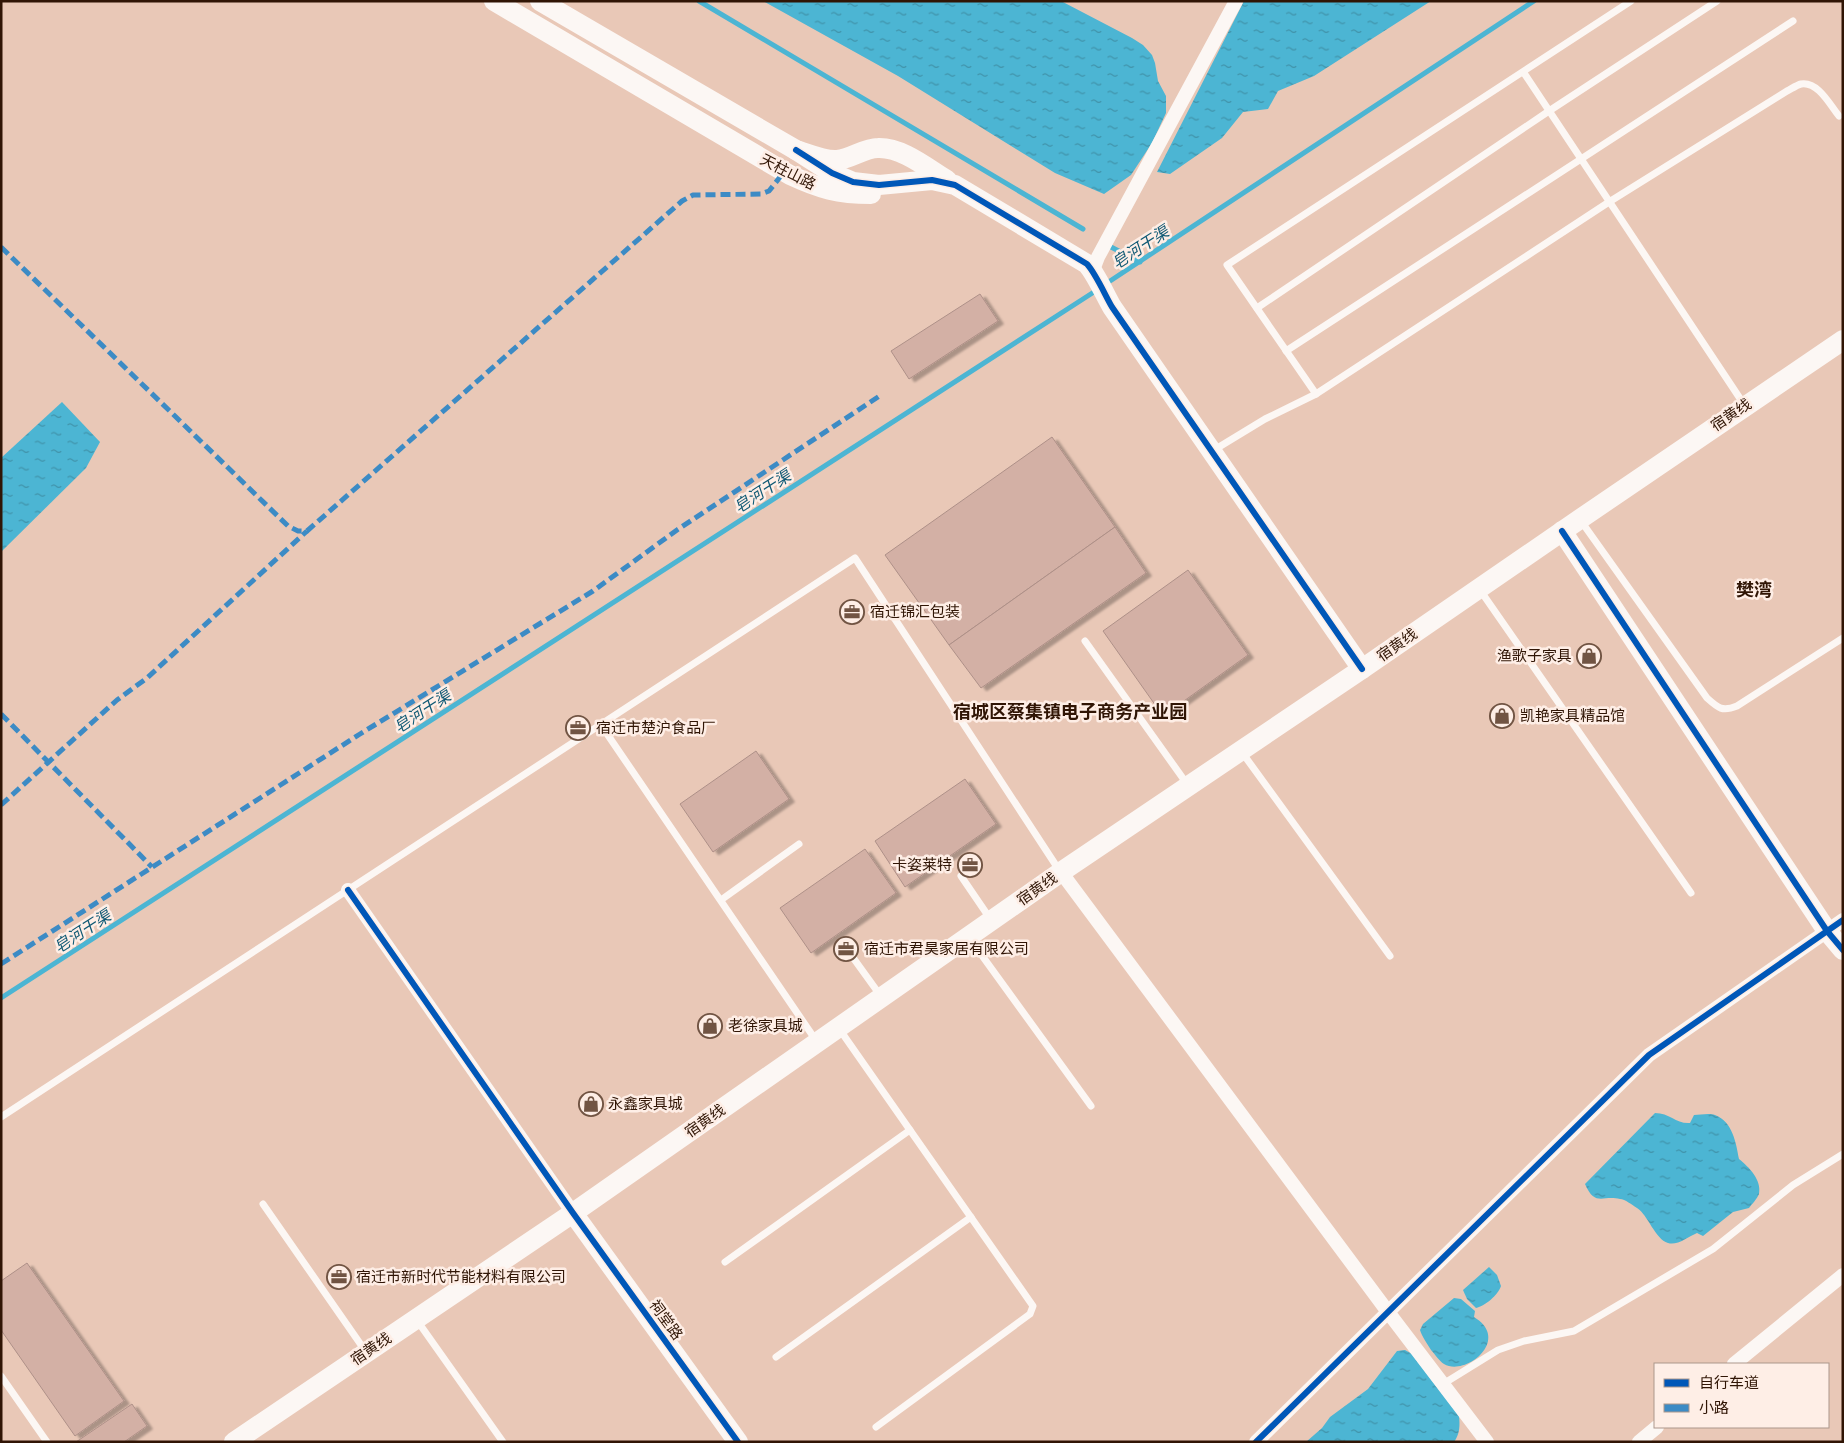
<svg xmlns="http://www.w3.org/2000/svg" width="1844" height="1443" viewBox="0 0 1844 1443" font-family="Roboto,'Noto Sans SC',sans-serif">
  <style>
    .water { fill: url(#water-ripples) }
    .lines { fill: none; stroke-linecap: round; stroke-linejoin: round }
    .stream { stroke: #4cb5d3; stroke-width: 5 }
    .building { fill: #d3b0a5; stroke: #ae9088; filter: url(#shadow) }
    .lane { stroke: #fcf7f4; stroke-width: 7 }
    .street { stroke: #fcf7f4; stroke-width: 14 }
    .secondary { stroke: #fcf7f4; stroke-width: 20 }
    .quiet { stroke: #3c8bc5; stroke-width: 5; stroke-dasharray: 10 5; stroke-linecap: butt }
    .cycleway-casing { stroke: #feeee6; stroke-width: 9 }
    .cycleway { stroke: #0057b8; stroke-width: 6 }
    .labels { text-anchor: middle; stroke-width: 5; stroke-linejoin: round; paint-order: stroke }
    .street-label { font-size: 15px; fill: #301505; stroke: #feeee6 }
    .poi-label { font-size: 15px; fill: #301505; stroke: #feeee6; text-anchor: start }
    .water-label { font-size: 16px; font-style: italic; fill: #0f5974; stroke: #feeee6 }
    .quarter-label { font-size: 18px; font-weight: bold; fill: #301505; stroke: #feeee6 }
  </style>
  <defs>
    <pattern id="water-ripples" width="26" height="14" patternUnits="userSpaceOnUse" patternTransform="scale(1.25)"><rect width="26" height="14" fill="#4cb5d3"/><path d="M2 4q2-2 4 0t4 0M15 11q2-2 4 0t4 0" fill="none" stroke="#4092a9"/></pattern>
    <filter id="shadow"><feDropShadow dx="5.5" dy="3" stdDeviation="1" flood-color="#0004"/></filter>
  </defs>
  <rect width="100%" height="100%" fill="#e9c8b7"/>
  <!-- water -->
  <g class="water">
    <path d="M 763,1 L 1061,1 L 1132,38 L 1143,45 L 1152,55 L 1155,63 L 1158,81 L 1166,96 L 1166,113 L 1152,143 L 1131,175 L 1104,194 L 1055,173 L 898,76 Z"/>
    <path d="M 1244,1 L 1431,1 L 1314,76 L 1278,91 L 1268,109 L 1243,112 L 1222,138 L 1170,174 L 1157,172 Z"/>
    <path d="M 62,402 L 100,442 L 86,468 L 1,552 L 1,458 Z"/>
    <path d="M 1655,1113 C 1670,1113 1676,1124 1690,1123 L 1694,1115 C 1700,1115 1709,1113 1715,1115 C 1733,1122 1736,1143 1739,1159 C 1749,1167 1762,1180 1759,1194 C 1757,1199 1752,1204 1749,1208 L 1733,1212 L 1703,1236 L 1697,1233 C 1688,1237 1677,1246 1668,1243 C 1655,1239 1648,1215 1637,1208 C 1632,1205 1625,1199 1620,1199 C 1602,1195 1595,1207 1585,1184 Z"/>
    <path d="M 1489,1267 L 1497,1275 L 1501,1286 C 1498,1295 1485,1306 1476,1308 L 1467,1299 L 1463,1290 Z"/>
    <path d="M 1454,1298 L 1461,1299 L 1475,1311 L 1474,1317 C 1512,1340 1465,1377 1444,1364 C 1439,1361 1435,1354 1431,1350 C 1427,1343 1422,1337 1420,1330 L 1423,1324 Z"/>
    <path d="M 1405,1350 L 1412,1354 L 1459,1416 C 1460,1425 1460,1434 1454,1442 L 1306,1442 L 1322,1428 L 1330,1417 L 1368,1389 L 1397,1351 Z"/>
  </g>
  <g class="lines">
    <!-- stream -->
    <g class="stream">
      <path d="M 699,1 L 1083,229"/>
      <path d="M 1111,247 L 1140,262"/>
      <path d="M 1104,285 L 1534,1"/>
      <path d="M 1,998 L 1097,290"/>
    </g>
  </g>
  <!-- building -->
  <g class="building">
    <path d="M 980,294 L 998,321 L 909,379 L 891,351 Z"/>
    <path d="M 1052,437 L 1115,527 L 949,645 L 885,555 Z"/>
    <path d="M 1115,527 L 1146,573 L 981,688 L 949,645 Z"/>
    <path d="M 1188,570 L 1248,655 L 1163,716 L 1103,631 Z"/>
    <path d="M 756,751 L 789,799 L 713,852 L 680,804 Z"/>
    <path d="M 965,779 L 996,824 L 905,887 L 875,841 Z"/>
    <path d="M 865,849 L 896,893 L 811,953 L 780,908 Z"/>
    <path d="M 27,1263 L 124,1401 L 75,1436 L 1,1330 L 1,1281 Z"/>
    <path d="M 132,1404 L 147,1426 L 124,1442 L 76,1442 Z"/>
  </g>
  <g class="lines">
    <!-- lane -->
    <g class="lane">
      <path d="M 1524,73 L 1745,406"/>
      <path d="M 1257,308 L 1549,111 L 1717,1"/>
      <path d="M 1286,351 L 1793,21"/>
      <path d="M 1316,394 L 1227,265 L 1631,1"/>
      <path d="M 1214,450 L 1265,419 L 1316,394 L 1609,202 L 1787,91 C 1791,89 1797,85 1801,84 C 1818,81 1830,105 1839,116"/>
      <path d="M 1581,521 L 1707,698 C 1718,708 1722,712 1737,706 L 1843,638"/>
      <path d="M 1480,590 L 1691,893"/>
      <path d="M 1085,641 L 1187,784"/>
      <path d="M 601,725 L 817,1042"/>
      <path d="M 1241,751 L 1390,956"/>
      <path d="M 961,876 L 991,920"/>
      <path d="M 721,900 L 799,844"/>
      <path d="M 970,939 L 1091,1106"/>
      <path d="M 854,959 L 880,995"/>
      <path d="M 840,1030 L 1033,1306 L 1030,1314 L 876,1427"/>
      <path d="M 1,1117 L 855,558 L 1059,870"/>
      <path d="M 263,1204 L 366,1352"/>
      <path d="M 725,1262 L 910,1130"/>
      <path d="M 416,1319 L 503,1442"/>
      <path d="M 776,1357 L 971,1217"/>
      <path d="M 1,1376 L 47,1442"/>
      <path d="M 1443,1384 L 1498,1350 L 1524,1341 L 1574,1331 L 1713,1249 L 1793,1185 L 1843,1154"/>
    </g>
    <!-- street -->
    <g class="street">
      <path d="M 1093,270 L 1098,257 L 1236,1"/>
      <path d="M 1061,872 L 1388,1312 L 1487,1442"/>
      <path d="M 348,890 L 573,1213"/>
      <path d="M 1734,1364 L 1843,1275"/>
      <path d="M 1256,1442 L 1649,1055 L 1843,920"/>
      <path d="M 1639,1442 L 1657,1427"/>
    </g>
    <!-- secondary -->
    <g class="secondary">
      <path d="M 494,1 L 790,175 C 820,189 838,194 871,194"/>
      <path d="M 540,1 L 796,150 C 809,154 824,161 837,160 C 851,159 864,148 878,148 C 902,147 927,168 947,180"/>
      <path d="M 796,150 L 832,173 L 853,182 L 879,185 L 932,180 L 955,185 L 1087,264 C 1096,274 1105,295 1112,307 L 1362,669"/>
      <path d="M 1562,531 L 1827,931 L 1843,950"/>
      <path d="M 573,1213 L 738,1442"/>
      <path d="M 234,1442 L 573,1213 L 1061,872 L 1362,669 L 1580,519 L 1843,340"/>
    </g>
    <!-- quiet -->
    <g class="quiet">
      <path d="M 1,247 L 288,526 L 298,531 L 307,531 L 682,201 L 693,195 L 761,194 L 769,191 L 784,172"/>
      <path d="M 1,714 L 152,867"/>
      <path d="M 1,805 L 117,700 L 147,678 L 307,531"/>
      <path d="M 1,964 L 360,734 L 593,591 L 677,530 L 881,395"/>
    </g>
    <defs>
      <g id="cycleway">
        <path d="M 796,150 L 832,173 L 853,182 L 879,185 L 932,180 L 955,185 L 1087,264 C 1096,274 1105,295 1112,307 L 1362,669"/>
        <path d="M 1562,531 L 1827,931 L 1843,950"/>
        <path d="M 348,890 L 573,1213 L 738,1442"/>
        <path d="M 1256,1442 L 1649,1055 L 1843,920"/>
      </g>
    </defs>
    <!-- cycleway casing -->
    <use href="#cycleway" class="cycleway-casing"/>
    <!-- cycleway -->
    <use href="#cycleway" class="cycleway"/>
  </g>
  <!-- icons -->
  <defs>
    <symbol id="office-ring" viewBox="-11 -11 22 22"><circle r="9.5" fill="#feeee6" stroke="#715443" stroke-width="1.5"/><path d="M-6-3h4V-5.5h4V-3h4V5H-6ZM-1-4.5V-3h2v-1.5ZM-6 0V1H6V0Z" fill="#715443"/></symbol>
    <symbol id="shop-ring" viewBox="-11 -11 22 22"><circle r="9.5" fill="#feeee6" stroke="#715443" stroke-width="1.5"/><path d="M-5-2.5h2.3a2.7 3.5 0 0 1 5.4 0H5L5.5 6h-11ZM-1.5-2.5h3a1.5 2.3 0 0 0-3 0Z" fill="#715443"/></symbol>
  </defs>
  <g fill-rule="evenodd">
    <use href="#office-ring" x="838" y="598" width="28" height="28"/>
    <use href="#shop-ring" x="1575" y="642" width="28" height="28"/>
    <use href="#shop-ring" x="1488" y="702" width="28" height="28"/>
    <use href="#office-ring" x="564" y="714" width="28" height="28"/>
    <use href="#office-ring" x="956" y="851" width="28" height="28"/>
    <use href="#office-ring" x="832" y="935" width="28" height="28"/>
    <use href="#shop-ring" x="696" y="1012" width="28" height="28"/>
    <use href="#shop-ring" x="577" y="1090" width="28" height="28"/>
    <use href="#office-ring" x="325" y="1263" width="28" height="28"/>
  </g>
  <g class="labels">
    <!-- street labels -->
    <g class="street-label">
      <text transform="translate(788 172) rotate(27)" y="5">天柱山路</text>
      <text transform="translate(1731 415) rotate(-34)" y="5">宿黄线</text>
      <text transform="translate(1397 645) rotate(-35)" y="5">宿黄线</text>
      <text transform="translate(1037 889) rotate(-35)" y="5">宿黄线</text>
      <text transform="translate(705 1121) rotate(-35)" y="5">宿黄线</text>
      <text transform="translate(666 1320) rotate(54)" y="5">祠堂路</text>
      <text transform="translate(371 1349) rotate(-34)" y="5">宿黄线</text>
    </g>
    <!-- poi labels -->
    <g class="poi-label">
      <text x="870" y="617">宿迁锦汇包装</text>
      <text x="1572" y="661" text-anchor="end">渔歌子家具</text>
      <text x="1520" y="721">凯艳家具精品馆</text>
      <text x="596" y="733">宿迁市楚沪食品厂</text>
      <text x="952" y="870" text-anchor="end">卡姿莱特</text>
      <text x="864" y="954">宿迁市君昊家居有限公司</text>
      <text x="728" y="1031">老徐家具城</text>
      <text x="608" y="1109">永鑫家具城</text>
      <text x="356" y="1282">宿迁市新时代节能材料有限公司</text>
    </g>
    <!-- water labels -->
    <g class="water-label">
      <text transform="translate(1140 247) rotate(-33)" y="6">皂河干渠</text>
      <text transform="translate(762 491) rotate(-33)" y="6">皂河干渠</text>
      <text transform="translate(422 711) rotate(-33)" y="6">皂河干渠</text>
      <text transform="translate(82 931) rotate(-33)" y="6">皂河干渠</text>
    </g>
    <!-- quarter labels -->
    <g class="quarter-label">
      <text x="1754" y="596">樊湾</text>
      <text x="1070" y="718">宿城区蔡集镇电子商务产业园</text>
    </g>
  </g>
  <!-- border -->
  <rect width="1844" height="1443" fill="none" stroke="#301505" stroke-width="5"/>
  <!-- legend -->
  <rect x="1654" y="1363" width="175" height="65" fill="#feeee6" stroke="#ac978c"/>
  <rect x="1664" y="1379" width="25" height="8" fill="#0057b8" stroke="#ac978c"/>
  <text x="1699" y="1388" font-size="15" fill="#301505">自行车道</text>
  <rect x="1664" y="1404" width="25" height="8" fill="#3c8bc5" stroke="#ac978c"/>
  <text x="1699" y="1413" font-size="15" fill="#301505">小路</text>
</svg>
